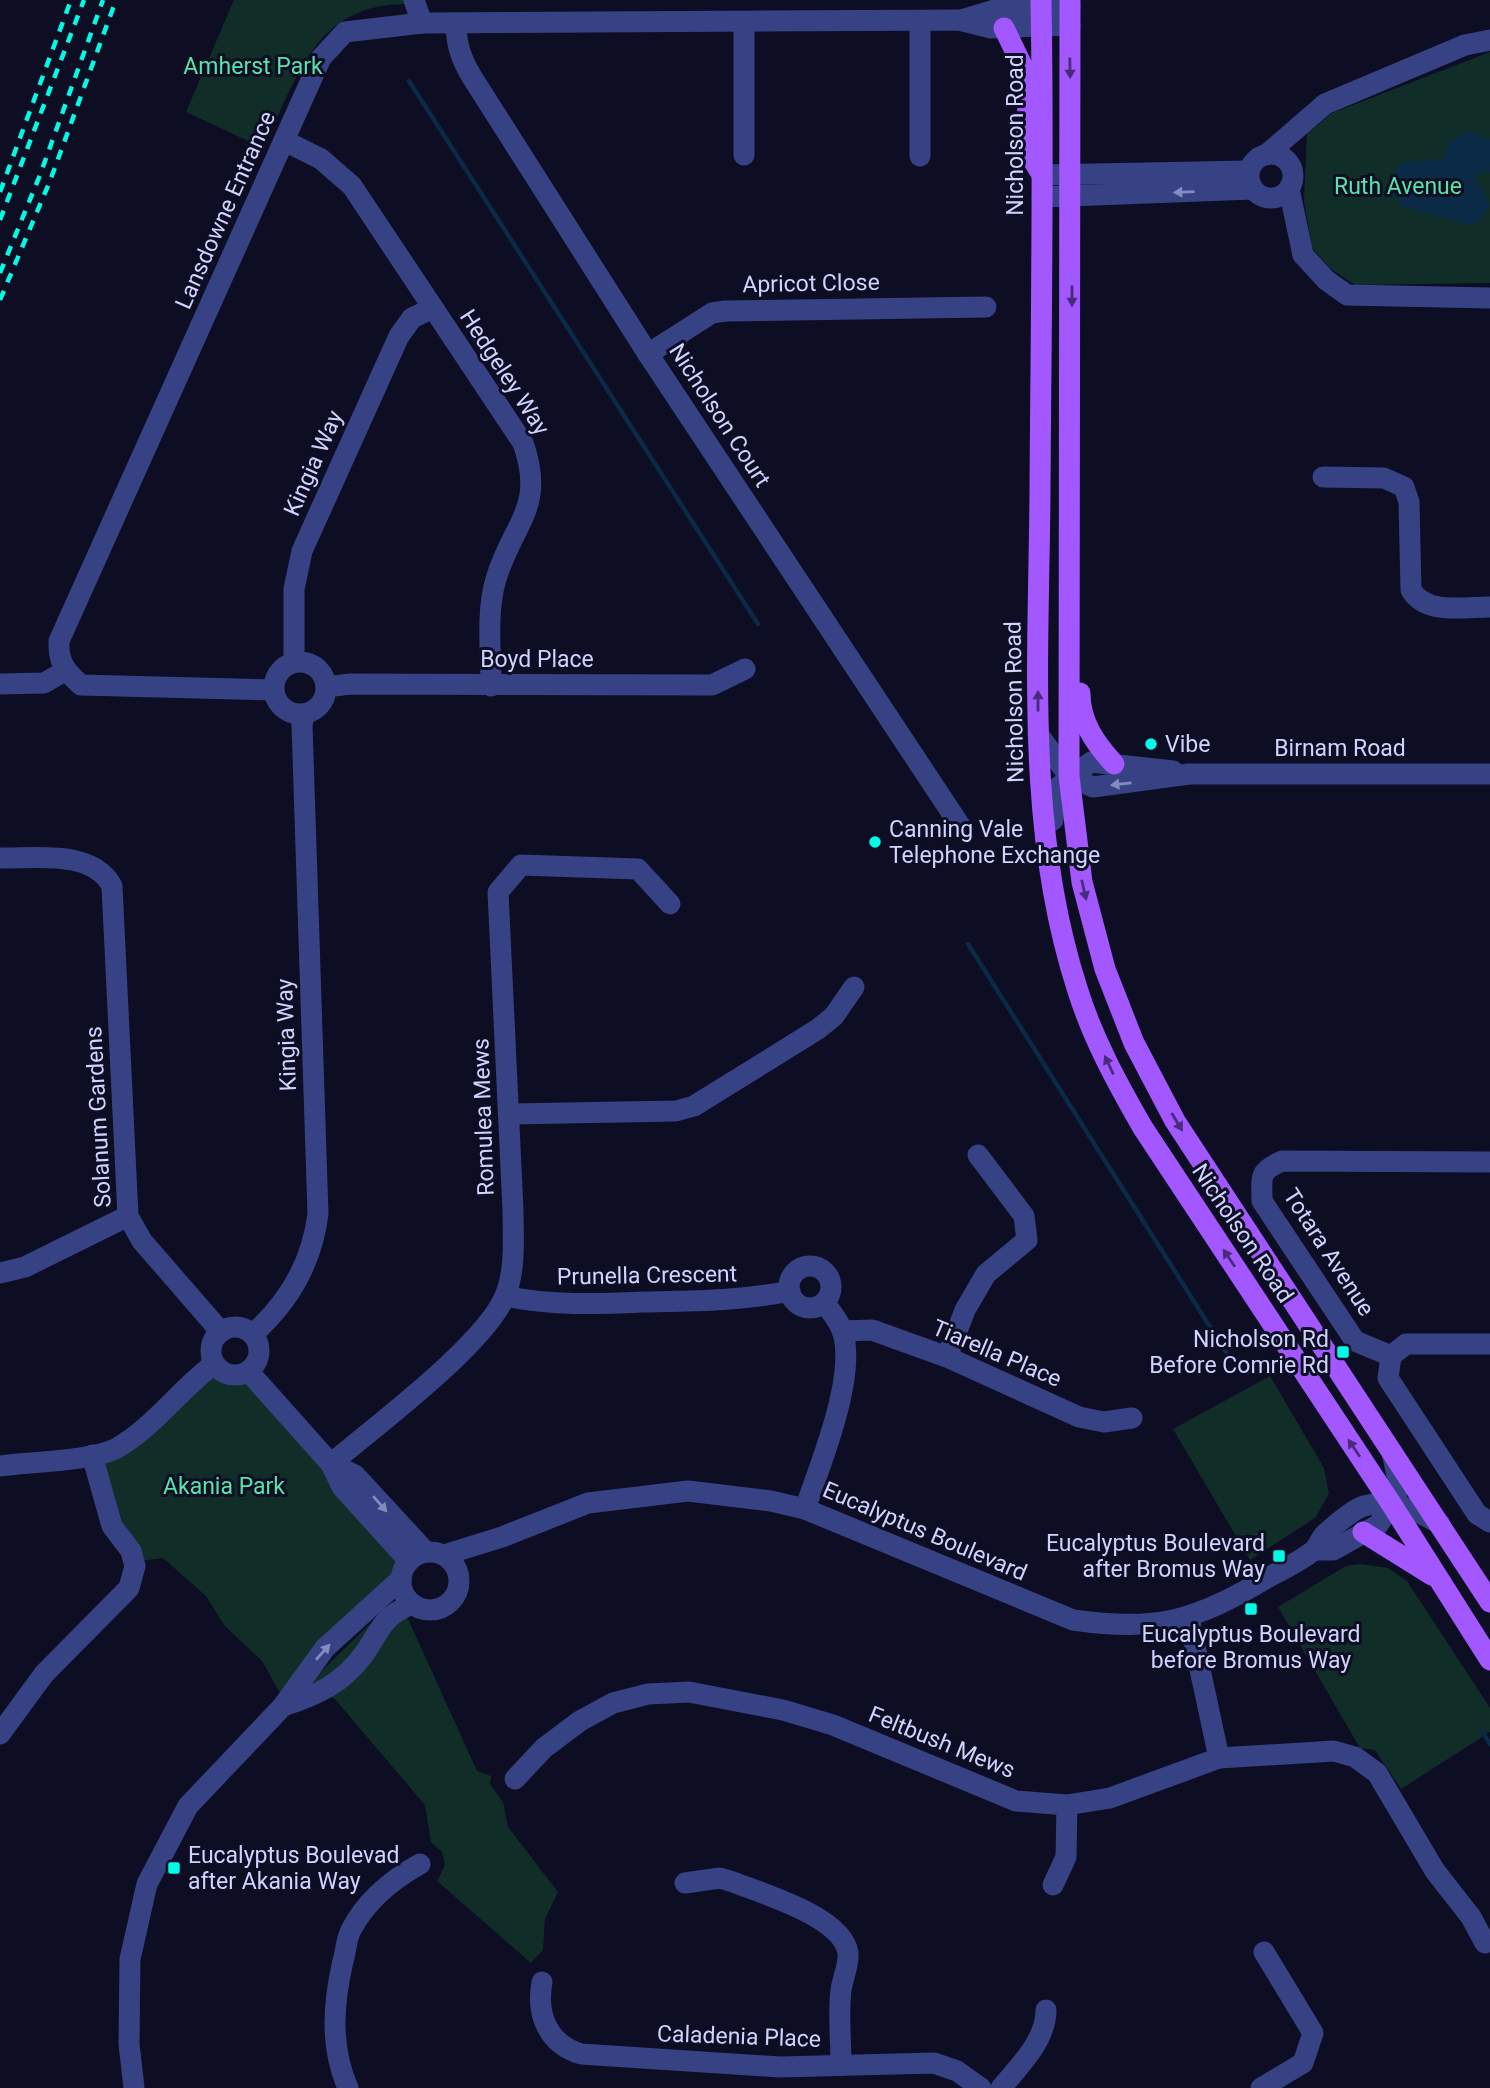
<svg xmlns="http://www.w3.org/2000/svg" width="1490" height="2088" viewBox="0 0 1490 2088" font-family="Roboto,sans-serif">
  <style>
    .green { fill: #102e27 }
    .water { fill: #0a2a46 }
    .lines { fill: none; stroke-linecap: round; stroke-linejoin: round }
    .stream { stroke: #0a2a46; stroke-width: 4.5 }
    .minor { stroke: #374284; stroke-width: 21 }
    .major { stroke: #a257ff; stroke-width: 21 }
    .rail { stroke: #00fbe7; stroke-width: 4.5; stroke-dasharray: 10 9; stroke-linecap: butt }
    .oneway { fill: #492b7c }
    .oneway2 { fill: #848ac2 }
    .poi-dot { fill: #00fbe7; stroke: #0d0d24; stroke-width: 2.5 }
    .labels { text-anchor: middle; stroke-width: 6; stroke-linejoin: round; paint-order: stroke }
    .park-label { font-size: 23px; fill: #58e3a7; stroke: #0d0d24 }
    .street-label { font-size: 23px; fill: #d0d3ff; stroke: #0d0d24 }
    .poi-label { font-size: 23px; fill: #d0d3ff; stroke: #0d0d24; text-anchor: start }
  </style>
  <rect width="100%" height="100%" fill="#0d0d24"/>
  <!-- green -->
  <g class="green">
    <path d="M 234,0 L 407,0 L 409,4 C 314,3 299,76 263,148 L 186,112 Z"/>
    <path d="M 1490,52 L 1490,283 L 1355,285 L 1331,269 L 1312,248 L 1304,201 L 1307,134 L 1332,113 Z"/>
    <path d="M 219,1370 L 233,1377 L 249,1375 L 406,1560 L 398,1591 L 280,1693 L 262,1661 L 225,1626 L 206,1596 L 163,1558 L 140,1561 L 116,1526 L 94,1454 Z"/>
    <path d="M 1270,1376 L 1324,1468 L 1329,1494 L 1315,1518 L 1250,1560 L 1173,1429 Z"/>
    <path d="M 1360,1564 L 1388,1568 L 1407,1581 L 1490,1708 L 1490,1732 L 1401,1789 L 1375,1750 L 1360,1748 L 1278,1607 L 1346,1566 Z"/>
    <path d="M 400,1601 L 477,1771 L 491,1776 L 490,1784 L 503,1802 L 508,1827 L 558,1892 L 545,1919 L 543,1950 L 531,1963 L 437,1881 L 445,1865 L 442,1852 L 431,1842 L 425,1805 L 334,1698 L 303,1689 L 373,1621 Z"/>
  </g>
  <!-- water -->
  <path class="water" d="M 1467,131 L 1490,139 L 1490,173 L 1476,173 L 1475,177 L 1490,205 L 1480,221 L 1469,225 L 1402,207 L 1394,195 L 1395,169 L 1403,162 L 1443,159 L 1450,141 Z"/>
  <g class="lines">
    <!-- stream -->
    <g class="stream">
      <path d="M 409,81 L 758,624"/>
      <path d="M 968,944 L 1231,1360"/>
      <path d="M 1480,1728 L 1490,1744"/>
    </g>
    <!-- minor -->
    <g class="minor">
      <path d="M 414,0 L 422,23"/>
      <path d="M 961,20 L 998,9 L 1070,7"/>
      <path d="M 920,21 L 920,156"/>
      <path d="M 744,22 L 744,155"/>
      <path d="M 456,23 C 456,44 461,59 472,77 L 648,354 L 961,827"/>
      <path d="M 285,141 L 321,159 L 352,186 L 523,443 C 546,508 513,522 496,579 C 486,612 491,652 491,686"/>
      <circle cx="1271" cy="176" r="22"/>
      <path d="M 1266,155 L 1325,104 L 1465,45 L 1490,40"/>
      <path d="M 1042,175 L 1248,171"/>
      <path d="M 1289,189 L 1303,255 L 1326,280 L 1347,295 L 1490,298"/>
      <path d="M 1042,197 L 1253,189"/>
      <path d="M 648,354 L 712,313 L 725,311 L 986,307"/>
      <path d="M 1323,477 L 1384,478 L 1404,487 L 1409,502 L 1411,590 C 1426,615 1464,607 1490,607"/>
      <circle cx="300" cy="688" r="26"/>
      <path d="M 294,662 L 294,589 L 302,551 L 399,336 L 412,318 L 433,308"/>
      <path d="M 0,684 L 44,683 L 65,671"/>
      <path d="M 326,687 L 350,684 L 712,685 L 745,669"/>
      <path d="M 274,690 L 81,685 C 65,671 58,662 59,641 L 321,58 L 345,32 L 422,23 L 959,20 L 991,28 L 1070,25"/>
      <path d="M 1038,734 L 1069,776 L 1093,787 L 1189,774 L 1490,774"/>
      <path d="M 1053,820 L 1053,791 L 1091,762 L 1173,771"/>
      <path d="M 0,858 C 35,859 92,849 112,886 L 128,1216 L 142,1241 L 221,1332"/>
      <path d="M 510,1114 L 676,1111 L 694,1106 L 818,1029 L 834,1016 L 854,987"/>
      <circle cx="810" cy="1287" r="21"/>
      <path d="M 0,1273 L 25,1267 L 128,1216"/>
      <path d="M 505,1296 C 552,1306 597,1304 645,1302 C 694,1301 741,1301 790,1291"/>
      <circle cx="235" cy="1351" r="24"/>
      <path d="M 842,1331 L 872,1330 L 947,1357 L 1079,1417 L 1104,1422 L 1132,1418"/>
      <path d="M 253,1334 C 289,1302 312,1262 318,1214 L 302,725 L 304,714"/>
      <path d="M 1490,1344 L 1406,1344 L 1391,1356 L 1388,1378 L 1477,1514 L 1490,1522"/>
      <path d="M 1391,1356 L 1355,1341 L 1262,1201 C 1262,1176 1258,1172 1282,1161 L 1490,1162"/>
      <path d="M 947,1357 L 965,1310 L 986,1274 L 1027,1240 L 1024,1216 L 978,1155"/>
      <path d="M 249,1372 L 331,1464 L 342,1487 L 409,1561"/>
      <path d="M 331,1464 C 374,1427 485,1345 505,1296 C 516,1270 513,1238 513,1210 L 498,892 L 521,865 L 638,869 L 670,904"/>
      <path d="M 331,1464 L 355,1475 L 425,1551"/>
      <path d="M 0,1466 C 29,1462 93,1461 117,1448 C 155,1426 180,1389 214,1364"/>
      <path d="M 805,1509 C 820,1465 858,1374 842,1330 C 838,1320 831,1311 824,1303"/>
      <path d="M 1315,1550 L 1333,1550 L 1378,1525 L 1396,1498 L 1398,1480 L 1392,1452"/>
      <circle cx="430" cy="1581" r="29"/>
      <path d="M 444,1555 L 502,1537 L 588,1503 L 688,1491 L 771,1501 L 805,1509 L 1073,1620 C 1157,1632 1195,1621 1267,1578 C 1282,1570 1299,1562 1313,1551 C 1318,1547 1320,1539 1325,1534 C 1334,1526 1353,1509 1364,1506 C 1391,1498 1418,1511 1440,1524"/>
      <path d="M 1189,1618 L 1219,1758"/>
      <path d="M 283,1706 C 316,1696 343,1683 364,1654 C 382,1629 380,1618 412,1604"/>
      <path d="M 0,1734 L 44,1674 L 129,1588 L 135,1566 L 131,1551 L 112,1526 L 92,1455"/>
      <path d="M 515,1779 L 544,1748 L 580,1721 L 613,1703 L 648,1694 L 689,1692 L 783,1710 L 833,1725 L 1016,1801 L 1067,1805 L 1110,1798 L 1219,1758 L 1334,1751 L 1355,1757 L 1377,1773 L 1435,1871 L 1471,1917 L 1485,1943"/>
      <path d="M 685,1883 L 720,1878 L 733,1882 C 763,1894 843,1917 848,1953 C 849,1965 843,1977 841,1990 C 838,2014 841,2040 841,2065"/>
      <path d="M 1053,1885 L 1066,1857 L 1067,1805"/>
      <path d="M 542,1982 C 536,2015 548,2044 581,2054 L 780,2067 L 934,2063 L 957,2071 L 981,2088"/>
      <path d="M 134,2088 L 129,2044 L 130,1959 L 147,1884 L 188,1806 L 283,1706 L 325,1648 L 401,1579"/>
      <path d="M 348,2088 C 330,2047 333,2004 343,1961 C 346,1952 346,1939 351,1930 C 366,1901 393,1879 420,1864"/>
      <path d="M 1001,2088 C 1019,2066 1046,2041 1046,2010"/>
      <path d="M 1261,2088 L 1303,2063 L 1313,2033 L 1264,1952"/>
    </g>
    <!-- major -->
    <g class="major">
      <path d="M 1041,0 C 1044,163 1041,327 1040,490 C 1039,656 1025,827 1077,988 C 1092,1037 1117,1083 1143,1128 L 1392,1505 L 1490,1660"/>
      <path d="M 1070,0 L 1069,776 L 1082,882 L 1105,969 L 1134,1043 L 1175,1121 L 1490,1602"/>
      <path d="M 1004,28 L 1029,80 L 1026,149 L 1041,173"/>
      <path d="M 1080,693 C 1080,722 1095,743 1114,764"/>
      <path d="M 1363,1532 L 1432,1575"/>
    </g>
    <!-- rail -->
    <g class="rail">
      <path d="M 0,192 L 71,0"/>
      <path d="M 0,220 L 84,0"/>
      <path d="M 0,273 L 40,175 L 103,0"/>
      <path d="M 0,300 L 50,181 L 116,0"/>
    </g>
  </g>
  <!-- one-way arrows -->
  <defs><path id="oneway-solid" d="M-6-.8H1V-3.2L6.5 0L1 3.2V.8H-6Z" transform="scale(1.75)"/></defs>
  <g class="oneway">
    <use href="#oneway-solid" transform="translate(1070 68) rotate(89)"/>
    <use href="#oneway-solid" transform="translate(1072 296) rotate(90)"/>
    <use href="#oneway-solid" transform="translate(1038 701) rotate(-90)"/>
    <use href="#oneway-solid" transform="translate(1084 890) rotate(77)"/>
    <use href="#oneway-solid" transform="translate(1109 1065) rotate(-115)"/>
    <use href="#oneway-solid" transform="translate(1177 1122) rotate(59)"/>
    <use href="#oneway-solid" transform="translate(1229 1258) rotate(-124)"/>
    <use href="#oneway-solid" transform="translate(1354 1448) rotate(-124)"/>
  </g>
  <g class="oneway2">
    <use href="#oneway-solid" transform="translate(1184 192) rotate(178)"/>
    <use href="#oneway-solid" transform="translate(1121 784) rotate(174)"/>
    <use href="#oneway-solid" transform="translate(380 1504) rotate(49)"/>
    <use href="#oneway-solid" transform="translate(323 1652) rotate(-48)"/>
  </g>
  <!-- markers -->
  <g class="poi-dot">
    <circle cx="1151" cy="744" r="7"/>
    <circle cx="875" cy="842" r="7"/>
    <rect x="1336" y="1345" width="14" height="14" rx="3.5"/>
    <rect x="1272" y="1549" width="14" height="14" rx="3.5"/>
    <rect x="1244" y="1602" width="14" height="14" rx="3.5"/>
    <rect x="167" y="1861" width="14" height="14" rx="3.5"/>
  </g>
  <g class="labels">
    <!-- park labels -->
    <g class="park-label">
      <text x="253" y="74">Amherst Park</text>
      <text x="1398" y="194">Ruth Avenue</text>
      <text x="224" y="1494">Akania Park</text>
    </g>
    <!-- street labels -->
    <g class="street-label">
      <text transform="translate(1015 135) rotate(-90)" y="8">Nicholson Road</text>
      <text transform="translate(225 210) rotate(-66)" y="8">Lansdowne Entrance</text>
      <text transform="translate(811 283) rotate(-1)" y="8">Apricot Close</text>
      <text transform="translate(505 372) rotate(57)" y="8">Hedgeley Way</text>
      <text transform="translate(720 415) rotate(57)" y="8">Nicholson Court</text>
      <text transform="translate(313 463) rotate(-66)" y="8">Kingia Way</text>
      <text x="537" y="667">Boyd Place</text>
      <text transform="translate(1014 702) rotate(-91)" y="8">Nicholson Road</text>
      <text x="1340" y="756">Birnam Road</text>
      <text transform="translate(286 1035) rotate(-92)" y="8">Kingia Way</text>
      <text transform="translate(98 1117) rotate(-93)" y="8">Solanum Gardens</text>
      <text transform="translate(483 1117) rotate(-92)" y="8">Romulea Mews</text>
      <text transform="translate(1243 1233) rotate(56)" y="8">Nicholson Road</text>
      <text transform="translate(1329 1252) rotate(57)" y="8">Totara Avenue</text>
      <text transform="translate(647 1275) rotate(-1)" y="8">Prunella Crescent</text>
      <text transform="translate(997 1353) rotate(23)" y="8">Tiarella Place</text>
      <text transform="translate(925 1531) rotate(23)" y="8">Eucalyptus Boulevard</text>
      <text transform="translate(942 1742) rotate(22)" y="8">Feltbush Mews</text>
      <text transform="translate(739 2036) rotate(2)" y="8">Caladenia Place</text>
    </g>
    <!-- poi labels -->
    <g class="poi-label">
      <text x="1165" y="752">Vibe</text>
      <text x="889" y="837">Canning Vale<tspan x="889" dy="26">Telephone Exchange</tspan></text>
      <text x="1329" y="1347" text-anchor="end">Nicholson Rd<tspan x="1329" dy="26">Before Comrie Rd</tspan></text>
      <text x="1265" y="1551" text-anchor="end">Eucalyptus Boulevard<tspan x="1265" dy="26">after Bromus Way</tspan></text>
      <text x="1251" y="1642" text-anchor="middle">Eucalyptus Boulevard<tspan x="1251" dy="26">before Bromus Way</tspan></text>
      <text x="188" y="1863">Eucalyptus Boulevad<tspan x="188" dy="26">after Akania Way</tspan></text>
    </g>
  </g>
</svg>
